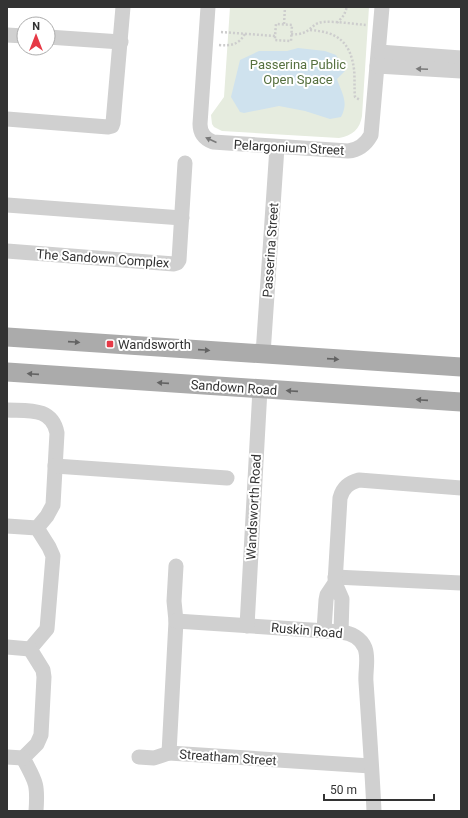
<svg xmlns="http://www.w3.org/2000/svg" width="468" height="818" viewBox="0 0 468 818" font-family="Roboto,sans-serif">
  <style>
    .green { fill: #e6ecdf }
    .water { fill: #cfe2ee }
    .lines { fill: none; stroke-linecap: round; stroke-linejoin: round }
    .path { stroke: #cdcdcd; stroke-width: 2.5; stroke-dasharray: 2 2; stroke-linecap: butt }
    .minor { stroke: #d0d0d0; stroke-width: 15 }
    .major { stroke: #ababab; stroke-width: 19 }
    .oneway { fill: #7a7a7a }
    .oneway2 { fill: #636363 }
    .poi-dot { fill: #e63946; stroke: #fff; stroke-width: 1.5 }
    .labels { text-anchor: middle; stroke-width: 4; stroke-linejoin: round; paint-order: stroke }
    .park-label { font-size: 13px; fill: #56703f; stroke: #fff }
    .street-label { font-size: 13px; fill: #333; stroke: #fff }
    .poi-label { font-size: 13px; fill: #333; stroke: #fff; text-anchor: start }
  </style>
  <rect width="100%" height="100%" fill="#fff"/>
  <!-- green -->
  <path class="green" d="M 230,7 L 369,7 L 362,116 C 360,129 352,136 339,138 L 222,131 L 214,127 L 212,124 L 211,115 L 224,97 Z"/>
  <!-- water -->
  <path class="water" d="M 298,48 L 325,51 L 336,55 L 345,71 L 337,79 C 342,94 349,102 341,117 L 330,119 L 305,111 L 279,106 L 244,113 L 240,112 L 231,97 L 240,60 L 259,51 L 287,51 Z"/>
  <g class="lines">
    <!-- path -->
    <g class="path">
      <path d="M 337,23 L 344,15 L 347,7"/>
      <path d="M 284,24 L 285,7"/>
      <path d="M 310,30 C 337,32 350,41 354,69 C 355,78 354,87 355,97 L 360,100"/>
      <path d="M 221,32 L 275,36 L 276,24 L 292,25 L 291,41 L 275,40 L 275,36"/>
      <path d="M 291,34 C 311,36 310,23 323,22 C 336,21 353,24 367,25"/>
      <path d="M 219,45 C 231,46 238,45 245,34"/>
    </g>
    <!-- minor -->
    <g class="minor">
      <path d="M 208,7 L 200,124 C 200,133 205,139 213,142 L 348,151 C 359,150 366,144 371,135 L 382,7"/>
      <path d="M 7,35 L 24,36"/>
      <path d="M 48,37 L 121,42"/>
      <path d="M 379,52 L 461,58"/>
      <path d="M 377,66 L 461,71"/>
      <path d="M 7,119 L 108,127 L 112,126 L 113,123 L 123,7"/>
      <path d="M 7,205 L 182,218"/>
      <path d="M 7,251 L 174,264 L 177,263 L 179,260 L 185,163"/>
      <path d="M 263,354 L 277,147"/>
      <path d="M 7,410 C 28,411 52,407 57,433 L 53,505 L 47,516 L 37,528"/>
      <path d="M 55,466 L 227,478"/>
      <path d="M 7,526 L 37,528 L 49,547 L 53,556 L 47,629 L 30,649 L 43,670 L 44,677 L 41,735 L 37,744 L 23,758 C 36,782 38,784 36,811"/>
      <path d="M 176,566 L 174,601 L 176,621 L 169,753 L 371,766"/>
      <path d="M 335,577 L 461,583"/>
      <path d="M 335,583 L 342,599 L 341,632"/>
      <path d="M 176,621 L 341,632 C 351,633 361,638 365,648 C 369,659 365,671 366,682 C 369,725 372,768 374,811"/>
      <path d="M 247,626 L 260,389"/>
      <path d="M 324,630 L 326,600 L 327,595 L 335,583 L 340,498 C 343,487 349,483 359,480 L 461,488"/>
      <path d="M 7,647 L 30,649"/>
      <path d="M 7,757 L 23,758"/>
      <path d="M 139,757 L 154,758 L 169,753"/>
    </g>
    <!-- major -->
    <g class="major">
      <path d="M 7,337 L 461,367"/>
      <path d="M 7,372 L 461,402"/>
    </g>
  </g>
  <!-- one-way arrows -->
  <defs><path id="oneway-solid" d="M-6-.8H1V-3.2L6.5 0L1 3.2V.8H-6Z"/></defs>
  <g class="oneway">
    <use href="#oneway-solid" transform="translate(422 69) rotate(-177)"/>
    <use href="#oneway-solid" transform="translate(211 140) rotate(-156)"/>
  </g>
  <g class="oneway2">
    <use href="#oneway-solid" transform="translate(74 342) rotate(4)"/>
    <use href="#oneway-solid" transform="translate(204 350) rotate(4)"/>
    <use href="#oneway-solid" transform="translate(333 359) rotate(4)"/>
    <use href="#oneway-solid" transform="translate(33 374) rotate(-176)"/>
    <use href="#oneway-solid" transform="translate(163 383) rotate(-176)"/>
    <use href="#oneway-solid" transform="translate(292 391) rotate(-176)"/>
    <use href="#oneway-solid" transform="translate(422 400) rotate(-176)"/>
  </g>
  <!-- markers -->
  <rect class="poi-dot" x="106" y="340" width="8" height="8" rx="2"/>
  <g class="labels">
    <!-- park labels -->
    <g class="park-label">
      <text x="298" y="69">Passerina Public<tspan x="298" dy="15">Open Space</tspan></text>
    </g>
    <!-- street labels -->
    <g class="street-label">
      <text transform="translate(289 147) rotate(3)" y="5">Pelargonium Street</text>
      <text transform="translate(270 250) rotate(-86)" y="5">Passerina Street</text>
      <text transform="translate(103 258) rotate(4)" y="5">The Sandown Complex</text>
      <text transform="translate(234 387) rotate(4)" y="5">Sandown Road</text>
      <text transform="translate(253 507) rotate(-87)" y="5">Wandsworth Road</text>
      <text transform="translate(307 630) rotate(5)" y="5">Ruskin Road</text>
      <text transform="translate(228 757) rotate(4)" y="5">Streatham Street</text>
    </g>
    <!-- poi labels -->
    <g class="poi-label">
      <text x="118" y="349">Wandsworth</text>
    </g>
  </g>
  <!-- border -->
  <rect width="468" height="818" fill="none" stroke="#333333" stroke-width="16"/>
  <!-- north arrow -->
  <g transform="translate(36 36)"><circle r="19" fill="#ffffff" stroke="#adadad"/>
  <path d="M0-3L7 15L0 10L-7 15Z" fill="#e63946"/>
  <text y="-6" font-size="11" font-weight="bold" text-anchor="middle" fill="#333333">N</text>
  </g>
  <!-- scale -->
  <path d="M324 794v6h110v-6" fill="none" stroke="#333333" stroke-width="2"/>
  <text x="330" y="794" font-size="12" fill="#333333" stroke="#ffffff" stroke-width="3" paint-order="stroke">50 m</text>
</svg>
